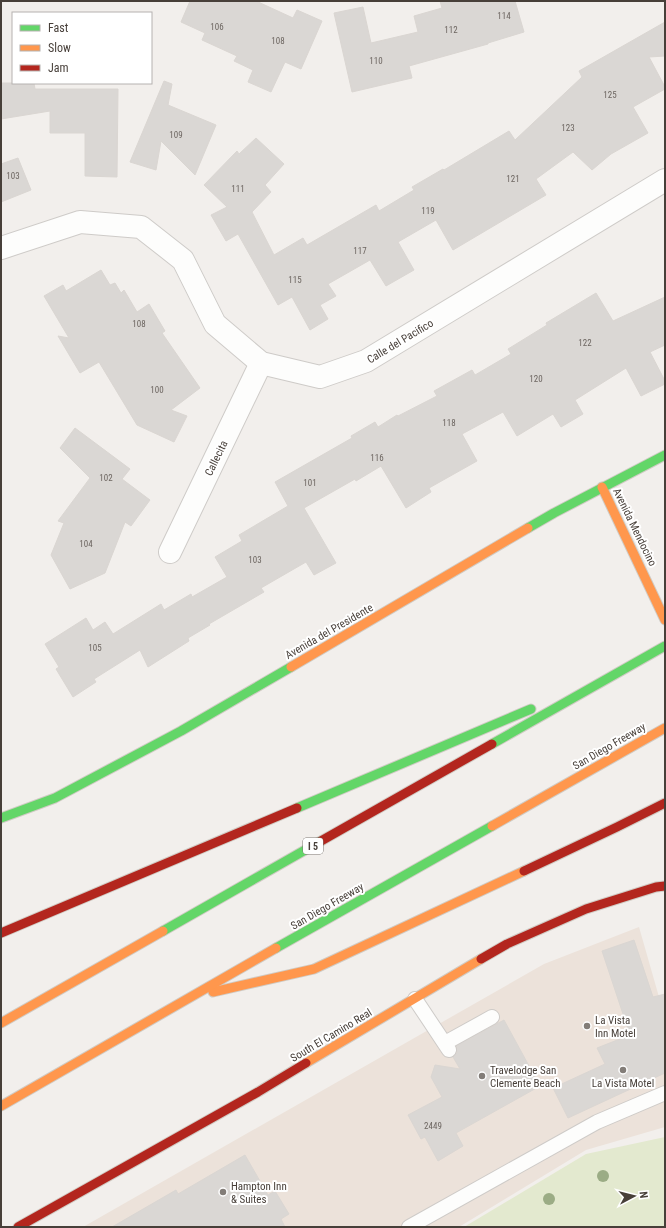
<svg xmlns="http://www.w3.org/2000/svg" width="666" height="1228" viewBox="0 0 666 1228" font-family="'Roboto Condensed',sans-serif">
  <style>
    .commercial { fill: #ece2da }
    .green { fill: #e3e9cf }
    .building { fill: #dad7d4; stroke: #dad6d2 }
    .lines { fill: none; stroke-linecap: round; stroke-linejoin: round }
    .lane-casing { stroke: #cecbc8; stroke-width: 16 }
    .street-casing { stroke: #cecbc8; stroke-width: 24 }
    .fast-casing { stroke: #d0cbc4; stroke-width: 11 }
    .slow-casing { stroke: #d0cbc4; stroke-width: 11 }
    .jam-casing { stroke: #d0cbc4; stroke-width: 11 }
    .lane { stroke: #fdfdfc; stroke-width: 14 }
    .street { stroke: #fdfdfc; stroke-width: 22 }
    .fast { stroke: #63d668; stroke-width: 9 }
    .slow { stroke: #ff974d; stroke-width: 9 }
    .jam { stroke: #b3261e; stroke-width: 9 }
    .tree { fill: #9bac85 }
    .poi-dot { fill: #837d78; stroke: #fff; stroke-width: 1.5 }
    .labels { text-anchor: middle; stroke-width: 4; stroke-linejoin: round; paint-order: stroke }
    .number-label { font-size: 9px; fill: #6d6661 }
    .shield { fill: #fff; stroke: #7e7974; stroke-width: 1 }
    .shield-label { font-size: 10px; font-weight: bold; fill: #473f39 }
    .street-label { font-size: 11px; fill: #473f39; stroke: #fff }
    .poi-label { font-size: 11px; fill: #473f39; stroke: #fff; text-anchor: start }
  </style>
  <rect width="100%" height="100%" fill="#f2efec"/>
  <!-- commercial -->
  <path class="commercial" d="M 639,927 L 665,1018 L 665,1127 L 586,1150 L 459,1227 L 83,1227 L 544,964 Z"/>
  <!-- green -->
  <path class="green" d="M 665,1137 L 665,1227 L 464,1227 L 586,1154 Z"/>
  <!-- building -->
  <g class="building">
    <path d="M 190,1 L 256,1 L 293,18 L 297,10 L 322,21 L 301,69 L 285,62 L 271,92 L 248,82 L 253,70 L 234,61 L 237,56 L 202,40 L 205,33 L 181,22 Z"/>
    <path d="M 440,1 L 515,1 L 524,32 L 488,43 L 488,44 L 409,66 L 412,78 L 352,92 L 334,13 L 363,7 L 371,43 L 418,32 L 414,16 L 442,8 Z"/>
    <path d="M 665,22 L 665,56 L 649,57 L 665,87 L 665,89 L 633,107 L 648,133 L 611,154 L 592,170 L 573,152 L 536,179 L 546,195 L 453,250 L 436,220 L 398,242 L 414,270 L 386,286 L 370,260 L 328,284 L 336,296 L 320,305 L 328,319 L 310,330 L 292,297 L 278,305 L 238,234 L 226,241 L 211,215 L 227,207 L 204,185 L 237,151 L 239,154 L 256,138 L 284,164 L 265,185 L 271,192 L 252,212 L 274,255 L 303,238 L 307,245 L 376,205 L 379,211 L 414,190 L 412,187 L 443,169 L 444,170 L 509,131 L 515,140 L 582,77 L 579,71 Z"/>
    <path d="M 164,81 L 172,84 L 168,105 L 216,125 L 195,175 L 161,141 L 156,170 L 130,162 Z"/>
    <path d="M 1,83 L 34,83 L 35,89 L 118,89 L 117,177 L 85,176 L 85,133 L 50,133 L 50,111 L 1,119 Z"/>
    <path d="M 18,158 L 31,190 L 1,202 L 1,164 Z"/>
    <path d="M 101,270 L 110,285 L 115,283 L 121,293 L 124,290 L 137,312 L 149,304 L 165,331 L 162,333 L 200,388 L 171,410 L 187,416 L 174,442 L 137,425 L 99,362 L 80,373 L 58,336 L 69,338 L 44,296 L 63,285 L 66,291 Z"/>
    <path d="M 596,293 L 613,321 L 665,297 L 665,345 L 650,352 L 665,381 L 665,384 L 641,396 L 626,368 L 575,400 L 583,414 L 561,427 L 553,414 L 517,436 L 503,412 L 462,434 L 477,461 L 429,488 L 431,492 L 406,508 L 381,466 L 356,481 L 355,479 L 304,508 L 336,563 L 314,575 L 306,562 L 261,588 L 264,592 L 209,624 L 210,625 L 188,638 L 189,641 L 148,667 L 140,650 L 94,679 L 96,682 L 73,697 L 56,669 L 59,667 L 45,644 L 86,618 L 93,630 L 105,622 L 113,634 L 161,604 L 164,610 L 191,594 L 192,597 L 227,577 L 215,557 L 242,541 L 239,535 L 288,506 L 275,482 L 352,438 L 351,436 L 375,422 L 378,427 L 397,415 L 398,416 L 437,396 L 434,391 L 472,370 L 475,375 L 511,354 L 508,349 L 547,325 L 546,323 Z"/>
    <path d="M 75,428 L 130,469 L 122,479 L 150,500 L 131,526 L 125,522 L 105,573 L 70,589 L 51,555 L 64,523 L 58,521 L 90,478 L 60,448 Z"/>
    <path d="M 634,940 L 653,997 L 665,994 L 665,1073 L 568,1118 L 553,1088 L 605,1064 L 597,1048 L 630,1035 L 602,951 Z"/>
    <path d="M 504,1020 L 540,1086 L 456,1133 L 463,1146 L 438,1161 L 425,1137 L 421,1139 L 408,1115 L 442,1097 L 431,1077 L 435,1065 L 460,1069 L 453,1057 L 457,1053 L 456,1046 Z"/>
    <path d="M 245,1155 L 268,1195 L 275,1191 L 289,1214 L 281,1219 L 285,1227 L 112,1227 L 176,1190 L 178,1194 Z"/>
  </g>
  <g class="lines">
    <defs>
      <g id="lane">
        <path d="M 415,999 L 449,1050"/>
        <path d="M 445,1043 L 492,1017"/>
        <path d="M 409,1227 L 597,1122 L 665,1093"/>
      </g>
      <g id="street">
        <path d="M 1,248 L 80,222 L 141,227 L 183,260 L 215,324 L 261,363 L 320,377 L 366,361 L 665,180"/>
        <path d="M 170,552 L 261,363"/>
      </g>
      <g id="fast">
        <path d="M 528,528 L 554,513 L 665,455"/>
        <path d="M 492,744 L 665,646"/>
        <path d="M 297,808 L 531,709"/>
        <path d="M 1,818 L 55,798 L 181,731 L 291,667"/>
        <path d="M 163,931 L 321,841"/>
        <path d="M 276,948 L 492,826"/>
      </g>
      <g id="slow">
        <path d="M 602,487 L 665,620"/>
        <path d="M 291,667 L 528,528"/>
        <path d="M 492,826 L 665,728"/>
        <path d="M 213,992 L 314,969 L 524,871"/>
        <path d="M 1,1023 L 163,931"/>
        <path d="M 306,1063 L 481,959"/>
        <path d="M 1,1106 L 276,948"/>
      </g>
      <g id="jam">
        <path d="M 321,841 L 492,744"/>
        <path d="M 524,871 L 617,827 L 665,803"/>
        <path d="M 1,933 L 297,808"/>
        <path d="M 481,959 L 507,944 L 586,909 L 656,887 L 665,886"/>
        <path d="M 18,1227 L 258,1092 L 306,1063"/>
      </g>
    </defs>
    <!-- lane casing -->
    <use href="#lane" class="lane-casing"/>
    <!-- street casing -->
    <use href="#street" class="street-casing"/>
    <!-- fast casing -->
    <use href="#fast" class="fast-casing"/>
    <!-- slow casing -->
    <use href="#slow" class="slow-casing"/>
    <!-- jam casing -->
    <use href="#jam" class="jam-casing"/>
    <!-- lane -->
    <use href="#lane" class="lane"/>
    <!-- street -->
    <use href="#street" class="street"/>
    <!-- fast -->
    <use href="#fast" class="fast"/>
    <!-- slow -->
    <use href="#slow" class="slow"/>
    <!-- jam -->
    <use href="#jam" class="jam"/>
  </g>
  <!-- trees -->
  <g class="tree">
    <circle cx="603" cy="1176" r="6"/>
    <circle cx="549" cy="1199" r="6"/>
  </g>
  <!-- markers -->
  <g class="poi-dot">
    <circle cx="587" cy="1026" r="4"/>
    <circle cx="623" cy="1070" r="4"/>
    <circle cx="482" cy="1076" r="4"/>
    <circle cx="223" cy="1192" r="4"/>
  </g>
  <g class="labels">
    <!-- number labels -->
    <g class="number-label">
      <text x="504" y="19">114</text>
      <text x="217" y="30">106</text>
      <text x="451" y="33">112</text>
      <text x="278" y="44">108</text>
      <text x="376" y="64">110</text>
      <text x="610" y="98">125</text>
      <text x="568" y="131">123</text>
      <text x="176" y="138">109</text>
      <text x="13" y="179">103</text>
      <text x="513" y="182">121</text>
      <text x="238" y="192">111</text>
      <text x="428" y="214">119</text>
      <text x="360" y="254">117</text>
      <text x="295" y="283">115</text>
      <text x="139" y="327">108</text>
      <text x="585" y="346">122</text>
      <text x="536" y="382">120</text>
      <text x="157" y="393">100</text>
      <text x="449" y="426">118</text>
      <text x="377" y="461">116</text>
      <text x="106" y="481">102</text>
      <text x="310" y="486">101</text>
      <text x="86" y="547">104</text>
      <text x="255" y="563">103</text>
      <text x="95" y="651">105</text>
      <text x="433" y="1129">2449</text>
    </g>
    <!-- shield labels -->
    <rect class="shield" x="303" y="838" width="20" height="16" rx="3"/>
    <g class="shield-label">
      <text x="313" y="850">I 5</text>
    </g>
    <!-- street labels -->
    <g class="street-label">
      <text transform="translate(400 341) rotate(-31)" y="4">Calle del Pacifico</text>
      <text transform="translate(216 458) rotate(-64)" y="4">Callecita</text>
      <text transform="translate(635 527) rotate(64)" y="4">Avenida Mendocino</text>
      <text transform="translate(329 631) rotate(-30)" y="4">Avenida del Presidente</text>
      <text transform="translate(609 746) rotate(-30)" y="4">San Diego Freeway</text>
      <text transform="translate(327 906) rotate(-30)" y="4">San Diego Freeway</text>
      <text transform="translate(331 1035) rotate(-31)" y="4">South El Camino Real</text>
    </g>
    <!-- poi labels -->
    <g class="poi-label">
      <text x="595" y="1024">La Vista<tspan x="595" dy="13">Inn Motel</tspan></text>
      <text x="490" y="1074">Travelodge San<tspan x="490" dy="13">Clemente Beach</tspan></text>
      <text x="623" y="1087" text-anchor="middle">La Vista Motel</text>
      <text x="231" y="1190">Hampton Inn<tspan x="231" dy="13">&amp; Suites</tspan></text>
    </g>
  </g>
  <!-- border -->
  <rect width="666" height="1228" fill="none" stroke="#473f39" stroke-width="4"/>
  <!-- legend -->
  <rect x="12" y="12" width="140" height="72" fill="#ffffff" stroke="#b5b2b0"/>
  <rect x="20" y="25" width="20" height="6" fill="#63d668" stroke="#b5b2b0"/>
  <text x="48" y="32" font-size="12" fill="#473f39">Fast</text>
  <rect x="20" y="45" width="20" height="6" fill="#ff974d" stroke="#b5b2b0"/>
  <text x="48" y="52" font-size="12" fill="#473f39">Slow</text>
  <rect x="20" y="65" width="20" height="6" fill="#b3261e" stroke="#b5b2b0"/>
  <text x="48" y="72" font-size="12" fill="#473f39">Jam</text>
  <!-- north arrow -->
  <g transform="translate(634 1196) rotate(83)" stroke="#ffffff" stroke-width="3" paint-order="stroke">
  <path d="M0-3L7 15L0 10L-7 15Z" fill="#473f39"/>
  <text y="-6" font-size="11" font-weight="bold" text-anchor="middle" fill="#473f39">N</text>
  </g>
</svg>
